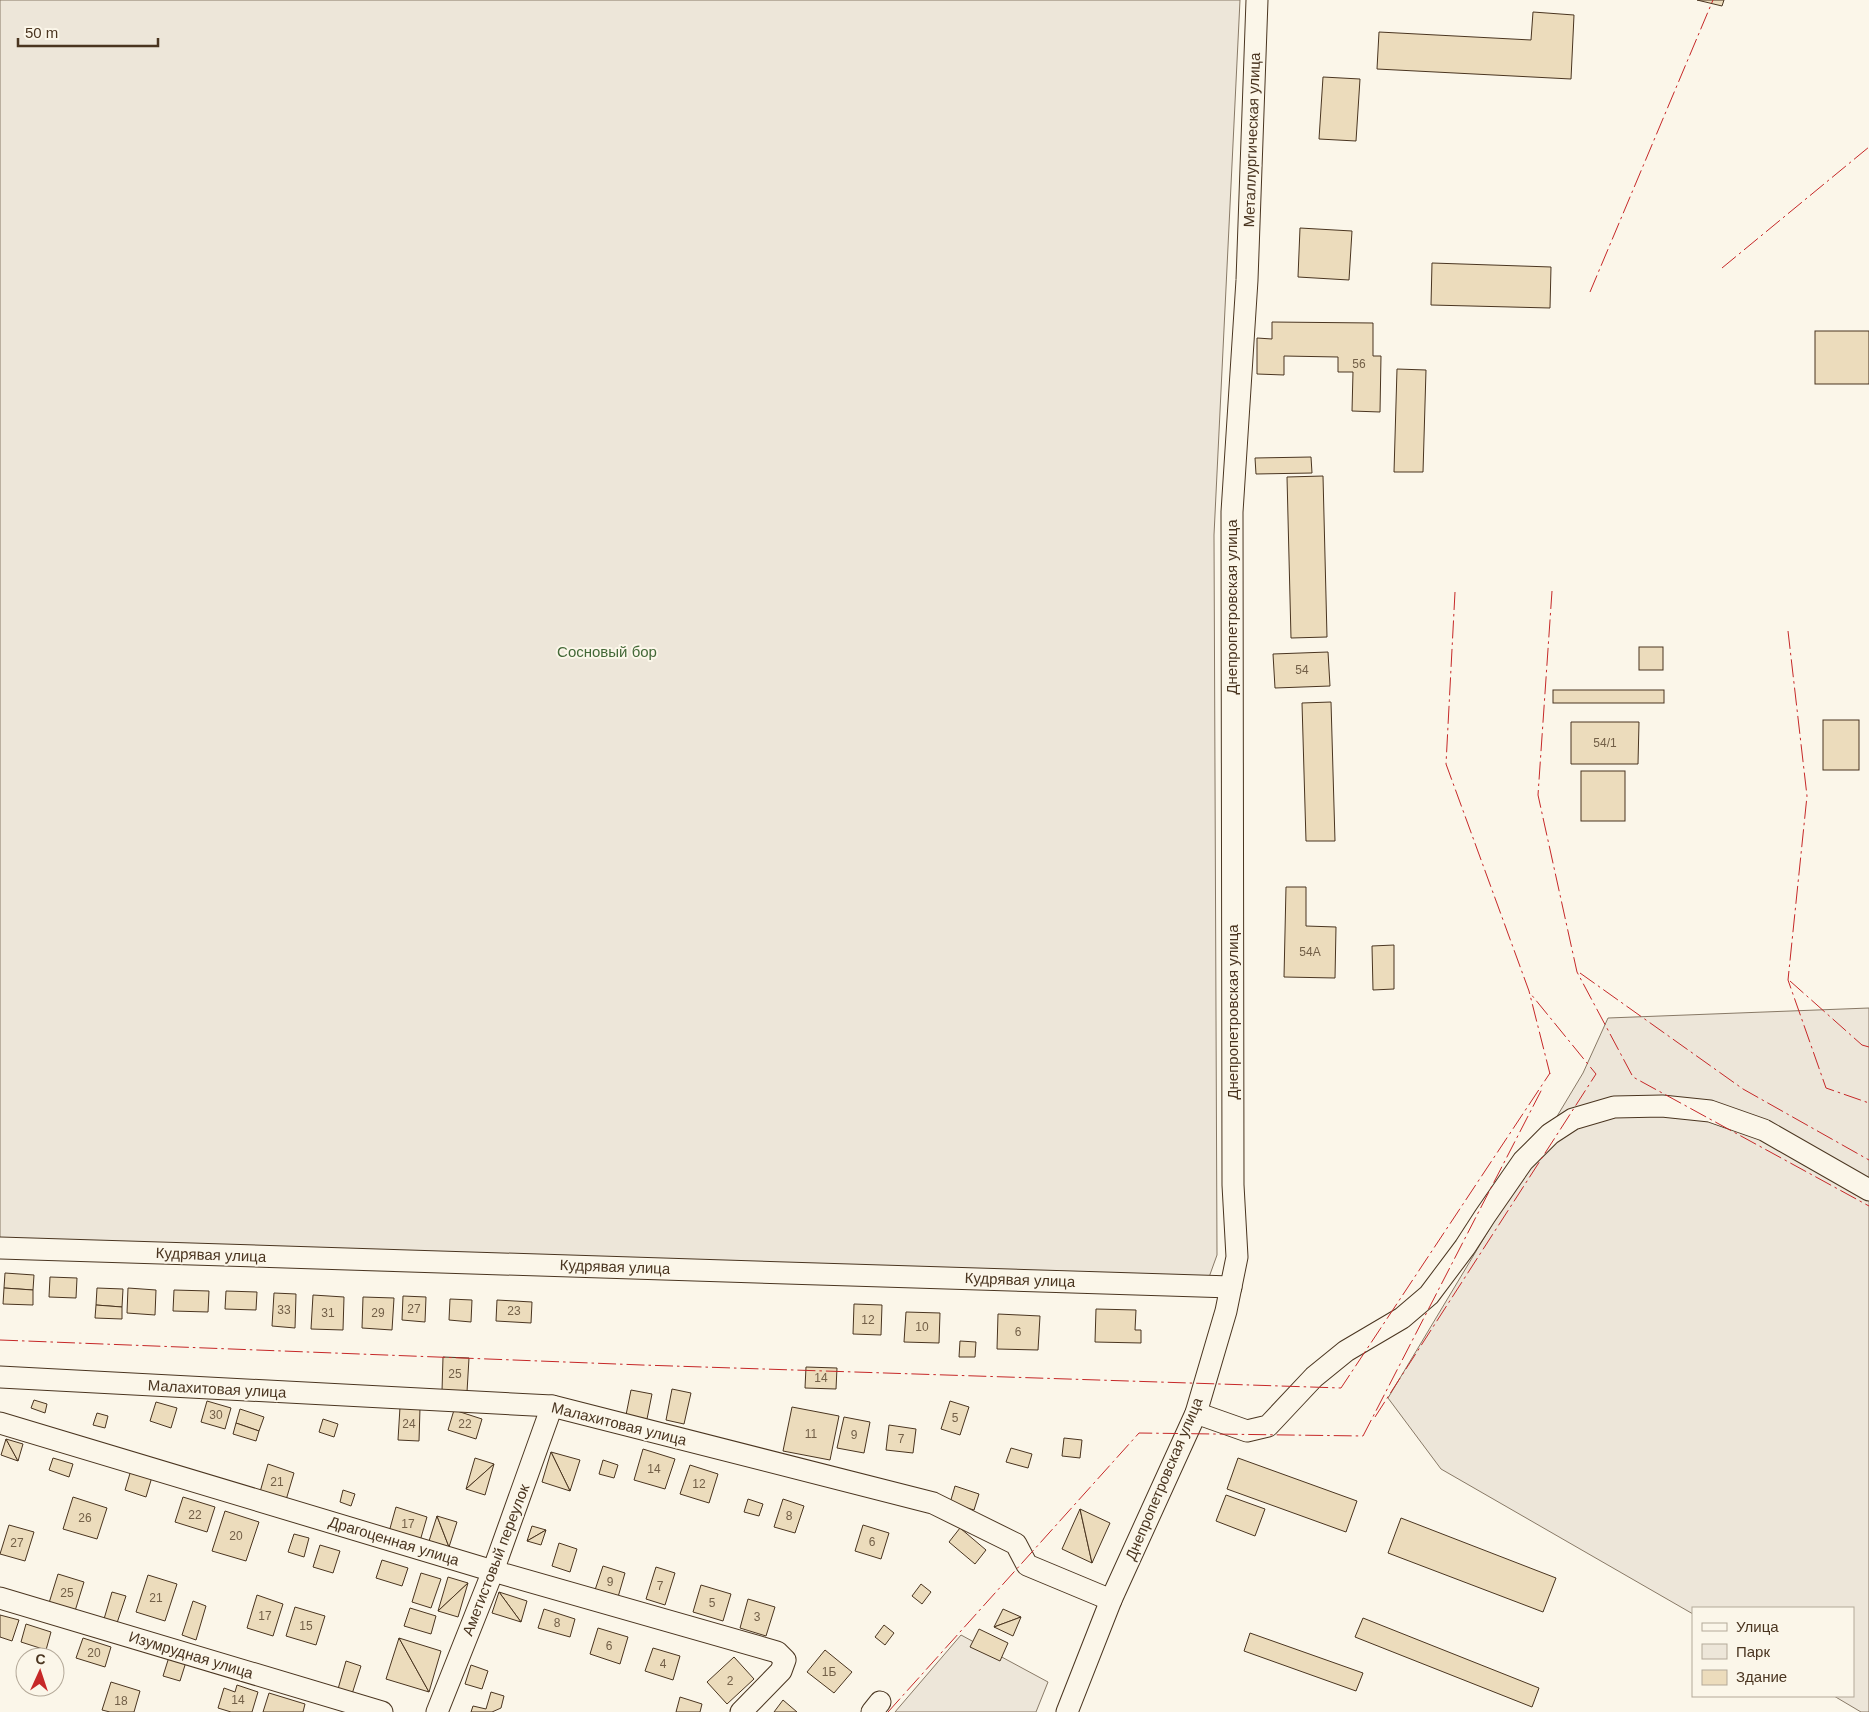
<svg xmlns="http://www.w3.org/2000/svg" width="1869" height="1712" viewBox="0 0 1869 1712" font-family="Arial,sans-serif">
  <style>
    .green { fill: #ede6d9; stroke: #887966 }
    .building { fill: #ecdcbc; stroke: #4a3520 }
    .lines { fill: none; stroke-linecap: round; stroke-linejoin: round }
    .minor-casing { stroke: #4a3520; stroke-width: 23 }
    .minor { stroke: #fbf6e9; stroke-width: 21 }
    .power { stroke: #c62828; stroke-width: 1; stroke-dasharray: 18 4 2.5 4; stroke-linecap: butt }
    .labels { text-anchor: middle; stroke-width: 4; stroke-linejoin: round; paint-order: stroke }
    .number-label { font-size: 12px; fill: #725f47 }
    .street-label { font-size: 15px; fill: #4a3520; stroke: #fbf6e9 }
    .park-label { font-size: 15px; fill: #436837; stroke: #fbf6e9 }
  </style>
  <rect width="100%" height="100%" fill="#fbf6e9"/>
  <!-- green -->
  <g class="green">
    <path d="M 0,0 L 1240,0 L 1214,535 L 1217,1255 L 1208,1280 L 0,1242 Z"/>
    <path d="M 1869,1008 L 1869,1712 L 1861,1712 L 1834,1696 L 1853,1696 L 1853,1608 L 1693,1608 L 1693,1614 L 1441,1469 L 1388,1398 L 1583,1073 L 1608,1018 Z"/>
    <path d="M 961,1635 L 1048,1682 L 1036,1712 L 895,1712 Z"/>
  </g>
  <!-- building -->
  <g class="building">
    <path d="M 1697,0 L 1724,0 L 1722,6 Z"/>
    <path d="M 1533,12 L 1574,15 L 1571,79 L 1377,69 L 1379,32 L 1531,40 Z"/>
    <path d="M 1323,77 L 1360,79 L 1356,141 L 1319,139 Z"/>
    <path d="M 1300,228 L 1352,231 L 1349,280 L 1298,277 Z"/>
    <path d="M 1432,263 L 1551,267 L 1550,308 L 1431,305 Z"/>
    <path d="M 1272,322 L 1373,323 L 1373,356 L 1381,356 L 1380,412 L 1352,411 L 1353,372 L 1338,372 L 1338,357 L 1284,356 L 1284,375 L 1257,374 L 1257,338 L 1272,339 Z"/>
    <rect x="1815" y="331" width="54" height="53"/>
    <path d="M 1397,369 L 1426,370 L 1423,472 L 1394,472 Z"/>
    <path d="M 1311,457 L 1312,473 L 1256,474 L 1255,458 Z"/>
    <path d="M 1323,476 L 1327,637 L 1291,638 L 1287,477 Z"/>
    <rect x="1639" y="647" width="24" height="23"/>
    <path d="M 1328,652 L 1330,686 L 1275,688 L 1273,654 Z"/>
    <rect x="1553" y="690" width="111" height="13"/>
    <path d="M 1331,702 L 1335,841 L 1306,841 L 1302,703 Z"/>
    <rect x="1823" y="720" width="36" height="50"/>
    <path d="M 1571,722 L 1639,722 L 1638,764 L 1571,764 Z"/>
    <rect x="1581" y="771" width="44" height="50"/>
    <path d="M 1286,887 L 1306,887 L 1306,926 L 1336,927 L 1335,978 L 1284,977 Z"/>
    <path d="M 1394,945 L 1394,989 L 1373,990 L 1372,946 Z"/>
    <path d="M 5,1273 L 34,1275 L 33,1290 L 4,1288 Z"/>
    <path d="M 50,1277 L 77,1278 L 76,1298 L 49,1297 Z"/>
    <path d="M 4,1288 L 33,1290 L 33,1305 L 3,1304 Z"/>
    <path d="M 97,1288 L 123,1289 L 122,1307 L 96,1305 Z"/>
    <path d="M 128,1288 L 156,1290 L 155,1315 L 127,1313 Z"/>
    <path d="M 174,1290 L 209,1291 L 208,1312 L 173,1311 Z"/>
    <path d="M 226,1291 L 257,1292 L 256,1310 L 225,1309 Z"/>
    <path d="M 274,1293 L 296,1294 L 295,1328 L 272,1326 Z"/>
    <path d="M 313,1295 L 344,1297 L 343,1330 L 311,1329 Z"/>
    <path d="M 403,1296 L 426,1297 L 425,1322 L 402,1320 Z"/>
    <path d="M 363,1297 L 394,1298 L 392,1330 L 362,1328 Z"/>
    <path d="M 450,1299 L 472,1300 L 471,1322 L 449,1320 Z"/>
    <path d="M 497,1300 L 532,1302 L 531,1323 L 496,1321 Z"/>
    <path d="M 854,1304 L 882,1305 L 881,1335 L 853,1334 Z"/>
    <path d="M 96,1305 L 122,1307 L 122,1319 L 95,1318 Z"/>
    <path d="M 1096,1309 L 1136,1310 L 1135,1330 L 1141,1330 L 1141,1343 L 1095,1342 Z"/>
    <path d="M 906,1312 L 940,1313 L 939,1343 L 904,1342 Z"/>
    <path d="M 998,1314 L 1040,1316 L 1038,1350 L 997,1349 Z"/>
    <path d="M 960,1341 L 976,1342 L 975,1357 L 959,1357 Z"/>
    <path d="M 443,1357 L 469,1358 L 467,1392 L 442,1391 Z"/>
    <path d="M 806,1367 L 837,1368 L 836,1389 L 805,1388 Z"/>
    <path d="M 672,1389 L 691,1393 L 684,1424 L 666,1420 Z"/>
    <path d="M 631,1390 L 652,1394 L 647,1419 L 626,1415 Z"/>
    <path d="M 34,1400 L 47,1404 L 45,1413 L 31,1408 Z"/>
    <path d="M 207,1401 L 231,1408 L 225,1429 L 201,1422 Z"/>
    <path d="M 950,1401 L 969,1407 L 960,1435 L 941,1429 Z"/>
    <path d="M 156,1402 L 177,1408 L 171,1428 L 150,1421 Z"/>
    <path d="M 400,1407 L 420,1408 L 419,1441 L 398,1440 Z"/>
    <path d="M 792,1407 L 839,1416 L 830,1460 L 783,1451 Z"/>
    <path d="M 240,1409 L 264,1417 L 259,1431 L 236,1423 Z"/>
    <path d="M 454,1410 L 482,1419 L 476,1439 L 448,1430 Z"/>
    <path d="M 97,1413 L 108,1416 L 105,1428 L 93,1425 Z"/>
    <path d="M 844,1417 L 870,1422 L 864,1453 L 837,1448 Z"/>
    <path d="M 323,1419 L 338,1424 L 334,1437 L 319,1432 Z"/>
    <path d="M 236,1423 L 259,1431 L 256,1441 L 233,1434 Z"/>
    <path d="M 889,1425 L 916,1429 L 913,1453 L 886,1450 Z"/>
    <path d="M 1064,1438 L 1082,1440 L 1080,1458 L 1062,1456 Z"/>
    <path d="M 6,1439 L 18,1461 L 1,1455 Z"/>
    <path d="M 6,1439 L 23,1444 L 18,1461 Z"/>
    <path d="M 1011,1448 L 1032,1454 L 1028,1468 L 1006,1462 Z"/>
    <path d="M 643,1449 L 675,1459 L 665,1489 L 634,1480 Z"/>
    <path d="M 551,1452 L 580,1460 L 570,1491 Z"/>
    <path d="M 551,1452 L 570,1491 L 542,1482 Z"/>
    <path d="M 53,1458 L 73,1464 L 69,1477 L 49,1470 Z"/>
    <path d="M 475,1458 L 494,1464 L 466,1489 Z"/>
    <path d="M 1238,1458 L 1357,1501 L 1346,1532 L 1227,1489 Z"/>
    <path d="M 603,1460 L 618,1465 L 614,1478 L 599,1474 Z"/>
    <path d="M 268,1464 L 294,1473 L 286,1500 L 260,1492 Z"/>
    <path d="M 494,1464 L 485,1495 L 466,1489 Z"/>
    <path d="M 690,1465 L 718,1474 L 709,1503 L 680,1494 Z"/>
    <path d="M 131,1470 L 152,1477 L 146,1497 L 125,1490 Z"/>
    <path d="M 955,1486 L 979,1494 L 974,1510 L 950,1503 Z"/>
    <path d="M 343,1490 L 355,1494 L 351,1506 L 340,1502 Z"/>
    <path d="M 1226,1495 L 1265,1509 L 1255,1536 L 1216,1521 Z"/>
    <path d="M 73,1497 L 107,1508 L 97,1539 L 63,1529 Z"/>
    <path d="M 183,1497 L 215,1507 L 207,1532 L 175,1522 Z"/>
    <path d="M 748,1499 L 763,1504 L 759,1516 L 744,1512 Z"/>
    <path d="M 783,1499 L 804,1506 L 795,1533 L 774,1527 Z"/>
    <path d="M 396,1507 L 427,1517 L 420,1541 L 389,1532 Z"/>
    <path d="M 1080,1509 L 1092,1563 L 1062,1549 Z"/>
    <path d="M 1080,1509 L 1110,1523 L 1092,1563 Z"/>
    <path d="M 225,1511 L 259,1522 L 246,1561 L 212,1551 Z"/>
    <path d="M 437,1516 L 449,1547 L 429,1541 Z"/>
    <path d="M 437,1516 L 457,1522 L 449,1547 Z"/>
    <path d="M 1401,1518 L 1556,1578 L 1543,1612 L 1388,1553 Z"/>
    <path d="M 9,1525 L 34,1532 L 25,1561 L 0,1554 Z"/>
    <path d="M 863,1525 L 889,1533 L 881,1559 L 855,1551 Z"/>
    <path d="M 532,1526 L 546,1530 L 527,1541 Z"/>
    <path d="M 960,1528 L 986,1550 L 975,1564 L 949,1542 Z"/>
    <path d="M 546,1530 L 541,1545 L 527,1541 Z"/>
    <path d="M 294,1534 L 309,1538 L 304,1557 L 288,1552 Z"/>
    <path d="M 559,1543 L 577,1549 L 570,1572 L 552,1566 Z"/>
    <path d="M 320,1545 L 340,1551 L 333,1573 L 313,1567 Z"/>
    <path d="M 382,1560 L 408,1568 L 402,1586 L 376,1578 Z"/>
    <path d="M 603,1566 L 625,1573 L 618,1597 L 595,1590 Z"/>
    <path d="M 656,1567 L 675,1573 L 665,1605 L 646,1599 Z"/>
    <path d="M 421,1573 L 441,1579 L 431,1608 L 412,1602 Z"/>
    <path d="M 58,1574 L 84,1582 L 75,1611 L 49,1603 Z"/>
    <path d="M 148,1575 L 177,1584 L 165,1621 L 136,1612 Z"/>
    <path d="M 448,1577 L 468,1583 L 438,1611 Z"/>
    <path d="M 468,1583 L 458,1617 L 438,1611 Z"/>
    <path d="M 921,1584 L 931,1592 L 922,1604 L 912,1596 Z"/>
    <path d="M 701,1585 L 731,1594 L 723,1621 L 693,1612 Z"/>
    <path d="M 112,1592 L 126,1596 L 117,1623 L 104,1619 Z"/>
    <path d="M 499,1592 L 527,1601 L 521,1622 Z"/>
    <path d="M 499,1592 L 521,1622 L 492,1613 Z"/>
    <path d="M 257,1595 L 283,1604 L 273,1636 L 247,1628 Z"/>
    <path d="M 748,1599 L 775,1607 L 766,1636 L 740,1628 Z"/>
    <path d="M 193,1601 L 206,1606 L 196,1640 L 182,1635 Z"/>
    <path d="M 295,1607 L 325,1616 L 316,1645 L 286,1636 Z"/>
    <path d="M 410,1608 L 436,1616 L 431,1634 L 404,1626 Z"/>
    <path d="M 544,1609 L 575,1619 L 570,1637 L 538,1628 Z"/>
    <path d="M 1003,1609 L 1021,1617 L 994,1627 Z"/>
    <path d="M 0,1615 L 19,1620 L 12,1641 L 0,1637 Z"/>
    <path d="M 1021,1617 L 1013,1636 L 994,1627 Z"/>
    <path d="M 1363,1618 L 1539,1688 L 1532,1707 L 1355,1637 Z"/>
    <path d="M 26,1624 L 51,1632 L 46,1650 L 21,1642 Z"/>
    <path d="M 884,1625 L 894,1633 L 885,1645 L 875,1637 Z"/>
    <path d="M 598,1628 L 628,1637 L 620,1664 L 590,1654 Z"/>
    <path d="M 979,1629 L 1008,1643 L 1000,1661 L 970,1647 Z"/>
    <path d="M 1250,1633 L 1363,1673 L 1356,1691 L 1244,1651 Z"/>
    <path d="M 83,1638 L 111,1647 L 105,1667 L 76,1658 Z"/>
    <path d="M 399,1638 L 429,1692 L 386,1679 Z"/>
    <path d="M 399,1638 L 441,1651 L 429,1692 Z"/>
    <path d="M 653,1648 L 680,1656 L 673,1680 L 645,1671 Z"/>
    <path d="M 825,1650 L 852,1672 L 834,1693 L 807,1672 Z"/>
    <path d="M 169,1657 L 186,1662 L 180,1681 L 163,1676 Z"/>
    <path d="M 734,1657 L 754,1679 L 727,1704 L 707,1682 Z"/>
    <path d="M 346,1661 L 361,1666 L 352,1694 L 338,1689 Z"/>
    <path d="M 471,1665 L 488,1671 L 482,1689 L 465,1684 Z"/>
    <path d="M 111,1682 L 140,1691 L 134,1712 L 110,1712 L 102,1710 Z"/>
    <path d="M 237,1685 L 258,1692 L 252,1712 L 231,1712 L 218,1708 L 224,1688 L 235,1692 Z"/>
    <path d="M 491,1692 L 504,1696 L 501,1708 L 492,1712 L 471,1712 L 473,1706 L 486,1709 Z"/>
    <path d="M 269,1693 L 305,1704 L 303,1712 L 263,1712 Z"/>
    <path d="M 680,1697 L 702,1704 L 700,1712 L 676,1712 Z"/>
    <path d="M 783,1700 L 797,1712 L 774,1712 Z"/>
  </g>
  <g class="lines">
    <defs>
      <g id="minor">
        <path d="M 0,1248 L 1231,1287"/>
        <path d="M 0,1377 L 552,1406 L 933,1503 L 1016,1544 L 1027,1565 L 1111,1600"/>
        <path d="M 1196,1413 L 1247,1431 L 1268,1426 L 1314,1377 L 1346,1351 L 1402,1318 L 1429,1295 L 1465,1247 L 1485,1216 L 1523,1161 L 1550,1134 L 1573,1119 L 1614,1107 L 1662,1106 L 1710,1111 L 1764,1130 L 1869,1190"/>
        <path d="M 0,1423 L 493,1571 L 777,1652 L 785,1660 L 781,1671 L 741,1712"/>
        <path d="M 0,1598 L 382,1712"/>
        <path d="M 437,1712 L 493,1571 L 552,1406"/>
        <path d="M 872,1712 L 880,1702"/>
        <path d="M 1067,1712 L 1111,1600 L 1196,1413 L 1226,1311 L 1237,1257 L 1233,1185 L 1232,512 L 1247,280 L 1257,0"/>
      </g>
    </defs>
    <!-- minor casing -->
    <use href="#minor" class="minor-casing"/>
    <!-- minor -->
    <use href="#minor" class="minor"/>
    <!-- power -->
    <g class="power">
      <path d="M 1722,268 L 1869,147"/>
      <path d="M 1590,292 L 1713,0"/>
      <path d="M 1552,591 L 1538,795 L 1577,972 L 1633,1077 L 1869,1206"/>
      <path d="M 1455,592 L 1446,764 L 1529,991 L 1550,1074"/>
      <path d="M 1788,631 L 1807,796 L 1788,980 L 1826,1088 L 1869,1103"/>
      <path d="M 1580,973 L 1743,1089 L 1869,1160"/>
      <path d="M 1790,981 L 1862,1045 L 1869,1047"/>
      <path d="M 0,1340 L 642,1365 L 1341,1388 L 1550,1073"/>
      <path d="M 1375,1417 L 1596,1074 L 1530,993"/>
      <path d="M 1363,1436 L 1542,1089"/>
      <path d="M 888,1712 L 1139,1433 L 1363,1436"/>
    </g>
  </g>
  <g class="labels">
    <!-- number labels -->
    <g class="number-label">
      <text x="1359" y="368">56</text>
      <text x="1302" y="674">54</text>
      <text x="1605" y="747">54/1</text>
      <text x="1310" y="956">54А</text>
      <text x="414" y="1313">27</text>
      <text x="284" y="1314">33</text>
      <text x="514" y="1315">23</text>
      <text x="328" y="1317">31</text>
      <text x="378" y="1317">29</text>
      <text x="868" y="1324">12</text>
      <text x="922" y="1331">10</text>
      <text x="1018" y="1336">6</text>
      <text x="455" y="1378">25</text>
      <text x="821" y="1382">14</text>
      <text x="216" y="1419">30</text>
      <text x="955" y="1422">5</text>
      <text x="409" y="1428">24</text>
      <text x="465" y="1428">22</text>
      <text x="811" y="1438">11</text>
      <text x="854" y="1439">9</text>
      <text x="901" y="1443">7</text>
      <text x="654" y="1473">14</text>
      <text x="277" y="1486">21</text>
      <text x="699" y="1488">12</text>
      <text x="195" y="1519">22</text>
      <text x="789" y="1520">8</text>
      <text x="85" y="1522">26</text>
      <text x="408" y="1528">17</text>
      <text x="236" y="1540">20</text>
      <text x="872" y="1546">6</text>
      <text x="17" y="1547">27</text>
      <text x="610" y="1586">9</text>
      <text x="660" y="1590">7</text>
      <text x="67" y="1597">25</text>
      <text x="156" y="1602">21</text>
      <text x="712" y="1607">5</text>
      <text x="265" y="1620">17</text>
      <text x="757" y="1621">3</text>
      <text x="557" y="1627">8</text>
      <text x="306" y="1630">15</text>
      <text x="609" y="1650">6</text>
      <text x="94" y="1657">20</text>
      <text x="663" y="1668">4</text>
      <text x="829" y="1676">1Б</text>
      <text x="730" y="1685">2</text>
      <text x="238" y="1704">14</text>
      <text x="121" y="1705">18</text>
    </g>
    <!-- street labels -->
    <g class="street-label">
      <text transform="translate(1252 140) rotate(-88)" y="5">Металлургическая улица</text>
      <text transform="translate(1232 607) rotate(-90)" y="5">Днепропетровская улица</text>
      <text transform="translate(1233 1012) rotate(-90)" y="5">Днепропетровская улица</text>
      <text transform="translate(211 1255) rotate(2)" y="5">Кудрявая улица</text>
      <text transform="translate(615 1267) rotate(2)" y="5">Кудрявая улица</text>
      <text transform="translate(1020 1280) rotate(2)" y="5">Кудрявая улица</text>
      <text transform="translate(217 1389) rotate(3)" y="5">Малахитовая улица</text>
      <text transform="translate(619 1424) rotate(14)" y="5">Малахитовая улица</text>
      <text transform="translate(1164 1479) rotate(-67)" y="5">Днепропетровская улица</text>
      <text transform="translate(394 1541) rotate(17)" y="5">Драгоценная улица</text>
      <text transform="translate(496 1560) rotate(-69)" y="5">Аметистовый переулок</text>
      <text transform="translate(191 1655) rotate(17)" y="5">Изумрудная улица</text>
    </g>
    <!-- park labels -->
    <g class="park-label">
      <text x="607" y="657">Сосновый бор</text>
    </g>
  </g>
  <!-- legend -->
  <rect x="1692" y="1607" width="162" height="90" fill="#fbf6e9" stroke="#b4a999"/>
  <rect x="1702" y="1623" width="25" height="8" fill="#fbf6e9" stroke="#b4a999"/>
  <text x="1736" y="1632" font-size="15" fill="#4a3520">Улица</text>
  <rect x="1702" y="1644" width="25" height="15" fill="#ede6d9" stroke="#b4a999"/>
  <text x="1736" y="1657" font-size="15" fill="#4a3520">Парк</text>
  <rect x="1702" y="1670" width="25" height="15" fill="#ecdcbc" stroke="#b4a999"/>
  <text x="1736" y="1682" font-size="15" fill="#4a3520">Здание</text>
  <!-- north arrow -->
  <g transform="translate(40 1672) rotate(3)"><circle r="24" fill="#fbf6e9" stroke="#b4a999"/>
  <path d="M0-4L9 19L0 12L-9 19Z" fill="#c62828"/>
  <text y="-8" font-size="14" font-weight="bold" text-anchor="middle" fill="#4a3520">С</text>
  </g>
  <!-- scale -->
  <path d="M18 38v8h140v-8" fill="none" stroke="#4a3520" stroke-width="2.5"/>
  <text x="25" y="38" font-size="15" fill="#4a3520" stroke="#fbf6e9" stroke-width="4" paint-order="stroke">50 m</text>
</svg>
